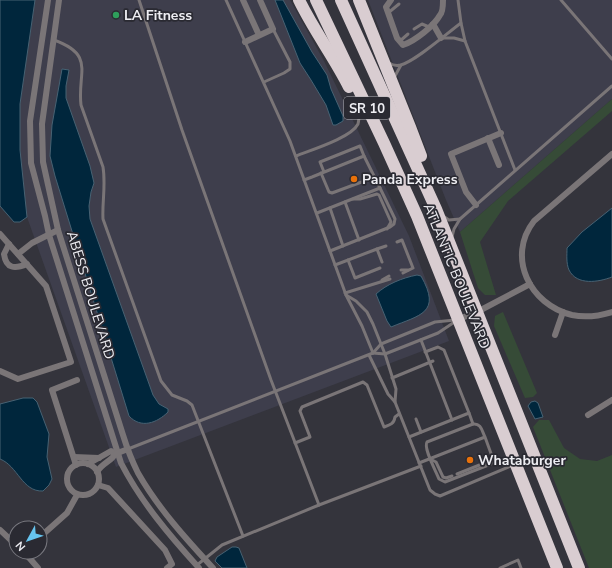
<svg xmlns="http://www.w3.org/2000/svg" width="612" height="568" viewBox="0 0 612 568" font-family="'Nunito Sans',sans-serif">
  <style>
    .built { fill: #3e3e4c }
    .green { fill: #364b37 }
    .water { fill: #00263c; stroke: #476273 }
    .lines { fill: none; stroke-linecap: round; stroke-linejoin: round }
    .lane { stroke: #7a7577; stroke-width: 3 }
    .street { stroke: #7a7577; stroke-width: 6 }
    .highway { stroke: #d9cdd1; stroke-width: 12 }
    .leisure-dot { fill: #2e9e5b; stroke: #2a2a32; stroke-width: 1.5 }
    .food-dot { fill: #e8710a; stroke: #2a2a32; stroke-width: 1.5 }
    .labels { text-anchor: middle; stroke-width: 3.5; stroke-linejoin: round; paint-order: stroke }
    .shield { fill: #2a2a32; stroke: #b3b3b9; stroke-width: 1 }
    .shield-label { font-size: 13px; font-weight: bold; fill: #eeeef3 }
    .poi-label { font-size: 14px; font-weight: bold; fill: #eeeef3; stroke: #2a2a32; text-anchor: start }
    .street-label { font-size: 14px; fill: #eeeef3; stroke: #2a2a32 }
  </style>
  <rect width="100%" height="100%" fill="#34343c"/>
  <!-- built -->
  <g class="built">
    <path d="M 35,0 L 290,0 L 324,61 L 409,236 L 449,341 L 116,467 L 27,217 L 20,150 L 20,104 Z"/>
    <path d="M 368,0 L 612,0 L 612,99 L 460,232 L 446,200 Z"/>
  </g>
  <!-- green -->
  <g class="green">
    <path d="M 612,99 L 612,111 L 508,201 L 480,242 L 496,295 L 485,295 L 478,288 L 460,232 Z"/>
    <path d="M 503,312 L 537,393 L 533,397 L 525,398 L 494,326 L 495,316 Z"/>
    <path d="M 539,420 L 549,420 L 564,448 L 580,459 L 597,461 L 612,455 L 612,568 L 589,568 L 533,427 Z"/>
  </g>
  <!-- water -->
  <g class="water">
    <path d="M 0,0 L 35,0 L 20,104 L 20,150 L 27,217 L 20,222 L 14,222 L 0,206 Z"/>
    <path d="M 275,0 L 283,0 L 312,52 L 327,75 L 331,89 L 343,116 L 343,121 L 336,125 L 333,125 L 326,105 L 311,80 L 300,63 Z"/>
    <path d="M 62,69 L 69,70 L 66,86 L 66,98 L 90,166 L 94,183 L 91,192 L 89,206 L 90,219 L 153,395 L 159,404 L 168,409 L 168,412 C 157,423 141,429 129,416 L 55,176 L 50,156 L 52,125 Z"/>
    <path d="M 612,208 L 612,277 C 599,282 577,286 569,270 C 566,263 567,255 567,248 L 582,232 Z"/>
    <path d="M 417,275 L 421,276 C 442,313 420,315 391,327 L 387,321 L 376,294 C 387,284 402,278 417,275 Z"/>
    <path d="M 23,398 L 33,398 L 37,402 L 49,434 L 47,457 L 52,479 L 49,485 L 43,491 C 22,492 18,466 0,459 L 0,404 Z"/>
    <path d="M 535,401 L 538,403 L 543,417 L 535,419 L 528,406 L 531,402 Z"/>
    <path d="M 232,547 L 236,547 L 239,548 L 247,568 L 222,568 L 215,561 L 217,557 Z"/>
  </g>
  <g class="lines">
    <!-- lane -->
    <g class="lane">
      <path d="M 139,0 L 182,130 L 271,380 L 319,505"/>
      <path d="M 226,0 L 290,141 L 346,295 L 362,326 L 373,353"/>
      <path d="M 458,0 L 461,23 L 465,41 L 515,170"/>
      <path d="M 561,0 L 612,59"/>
      <path d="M 388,13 L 399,4"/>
      <path d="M 414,29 L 422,24 L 429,27"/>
      <path d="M 441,38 L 454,38 L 465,41"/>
      <path d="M 54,40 C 96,55 77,73 81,105 L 103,167 C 106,185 102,202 103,219 L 161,381 L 172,395 L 187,401 L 192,405 L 243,536"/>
      <path d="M 400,41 L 408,34"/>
      <path d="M 389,63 C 392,65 397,66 401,65 C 417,60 446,34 461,23"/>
      <path d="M 395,76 L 401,65"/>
      <path d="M 264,82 L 284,73 L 290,69 L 290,62 L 273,29"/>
      <path d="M 296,156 C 311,150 351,138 358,124 C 359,120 359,115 360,111"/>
      <path d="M 364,156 L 380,188"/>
      <path d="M 321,173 L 329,192 L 332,193 L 375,177"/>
      <path d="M 304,180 L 312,177 L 364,156 L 360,146 L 320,162 L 324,172"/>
      <path d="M 353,199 L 360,199 L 377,194 L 379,195 L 391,222 L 387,229"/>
      <path d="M 345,202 L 359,240"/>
      <path d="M 330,208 L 343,246"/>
      <path d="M 317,213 L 380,188 L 395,219 L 394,224 L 390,227 L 330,251"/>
      <path d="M 443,216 L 449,220 L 460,219"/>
      <path d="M 452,237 L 454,229 L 460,219 L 612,86"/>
      <path d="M 397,242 L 402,240 L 413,268 L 403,273"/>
      <path d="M 377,249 L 386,246"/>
      <path d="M 348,260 L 355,278 L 380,268"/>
      <path d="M 335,265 L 377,249 L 382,262"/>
      <path d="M 401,270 L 408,270"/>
      <path d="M 382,280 L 389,276"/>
      <path d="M 345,293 L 390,279"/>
      <path d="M 346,295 L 356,301 L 367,312 L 373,324 L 385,354 L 396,389 L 395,402"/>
      <path d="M 421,340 L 452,420"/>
      <path d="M 373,353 L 385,354 L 438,333 L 456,321"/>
      <path d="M 369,355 L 388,394 L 395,402 L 430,490 L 435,494 L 440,496 L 513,465"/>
      <path d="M 392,378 L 433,361"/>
      <path d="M 469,413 L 473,424"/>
      <path d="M 416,419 L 421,432"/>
      <path d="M 409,437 L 469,413 L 444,350 L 438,347 L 425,352"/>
      <path d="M 295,443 L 310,437 L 300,411 L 302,407 L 363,382 L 367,385 L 384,427 C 390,425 394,424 395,417 L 399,414"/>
      <path d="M 128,449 L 373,353 L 381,344 L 435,322 L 455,320"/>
      <path d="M 430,459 L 436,462 L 443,477 L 446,478 L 452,476"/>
      <path d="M 419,463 L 485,437 L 493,459 L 491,464 L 445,482 L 439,479 C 436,471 423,448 427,442 L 473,424 C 481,423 482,431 485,437"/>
      <path d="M 457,474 L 492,460"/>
      <path d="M 197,565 L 222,545 L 319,505 L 421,466"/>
      <path d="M 500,568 L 518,560 L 521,568"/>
    </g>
    <!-- street -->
    <g class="street">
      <path d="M 48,0 L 30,121 L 31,163 L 45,216 L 49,235 L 121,463 C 141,502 170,536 199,568"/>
      <path d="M 59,0 L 42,124 L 43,162 L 58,230 L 123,435 C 127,448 132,461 138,473 C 158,508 186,539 213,568"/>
      <path d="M 243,0 L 259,35"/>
      <path d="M 391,0 L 386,7 L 397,38 L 403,45 C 415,41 434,26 440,15 C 443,12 443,5 443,0"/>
      <path d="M 433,24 L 441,38"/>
      <path d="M 245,42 L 273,29 L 260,0"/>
      <path d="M 488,138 L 499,165"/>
      <path d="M 612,154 L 534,221 C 506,257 530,305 572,315 C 586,318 599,316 612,312"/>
      <path d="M 476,205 L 466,192 L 451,154 L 501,133"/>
      <path d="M 0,234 L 46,286 L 71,362 L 18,379 L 0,371"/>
      <path d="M 9,244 L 4,254 C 6,269 15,269 27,264"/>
      <path d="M 18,254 L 32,243 L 58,230"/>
      <path d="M 459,319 L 477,312 L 530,284"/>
      <path d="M 555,335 L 563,312"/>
      <path d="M 588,415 L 612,400"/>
      <path d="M 74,457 L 99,458"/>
      <circle cx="83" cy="479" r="16"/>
      <path d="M 88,464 L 111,451 L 115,454"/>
      <path d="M 76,465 L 52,390 L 77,380"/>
      <path d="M 97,472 C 102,463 112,461 115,454 L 128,449"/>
      <path d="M 98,485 L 108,488 L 165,550 L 172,564 L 167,568"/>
      <path d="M 0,530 L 16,545"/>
      <path d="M 40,537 L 67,513 L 77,495"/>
      <path d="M 26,552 L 25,553 L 38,568"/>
    </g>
    <!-- highway -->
    <g class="highway">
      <path d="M 299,0 C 314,31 334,57 349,87"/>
      <path d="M 316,0 L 384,143 L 417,216 L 557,568"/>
      <path d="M 341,0 L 436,209 L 579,568"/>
      <path d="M 359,0 L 410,127 L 421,156"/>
    </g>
  </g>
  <!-- markers -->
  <circle class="leisure-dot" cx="116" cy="15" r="4"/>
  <g class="food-dot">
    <circle cx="354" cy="179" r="4"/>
    <circle cx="470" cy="460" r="4"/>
  </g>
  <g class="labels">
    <!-- shield labels -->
    <rect class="shield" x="344" y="97" width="46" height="22" rx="3"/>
    <g class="shield-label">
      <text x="367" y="113">SR 10</text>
    </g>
    <!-- poi labels -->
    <g class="poi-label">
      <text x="124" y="20">LA Fitness</text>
      <text x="362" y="184">Panda Express</text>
      <text x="478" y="465">Whataburger</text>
    </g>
    <!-- street labels -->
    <g class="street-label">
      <text transform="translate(457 276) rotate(68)" y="5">ATLANTIC BOULEVARD</text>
      <text transform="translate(91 295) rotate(73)" y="5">ABESS BOULEVARD</text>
    </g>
  </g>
  <!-- north arrow -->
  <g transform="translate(28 540) rotate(230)"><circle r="19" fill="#2a2a32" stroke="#78787f"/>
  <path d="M0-3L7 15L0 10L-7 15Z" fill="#66c4ef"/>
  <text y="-6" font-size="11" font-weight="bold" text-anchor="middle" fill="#eeeef3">N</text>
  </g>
</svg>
